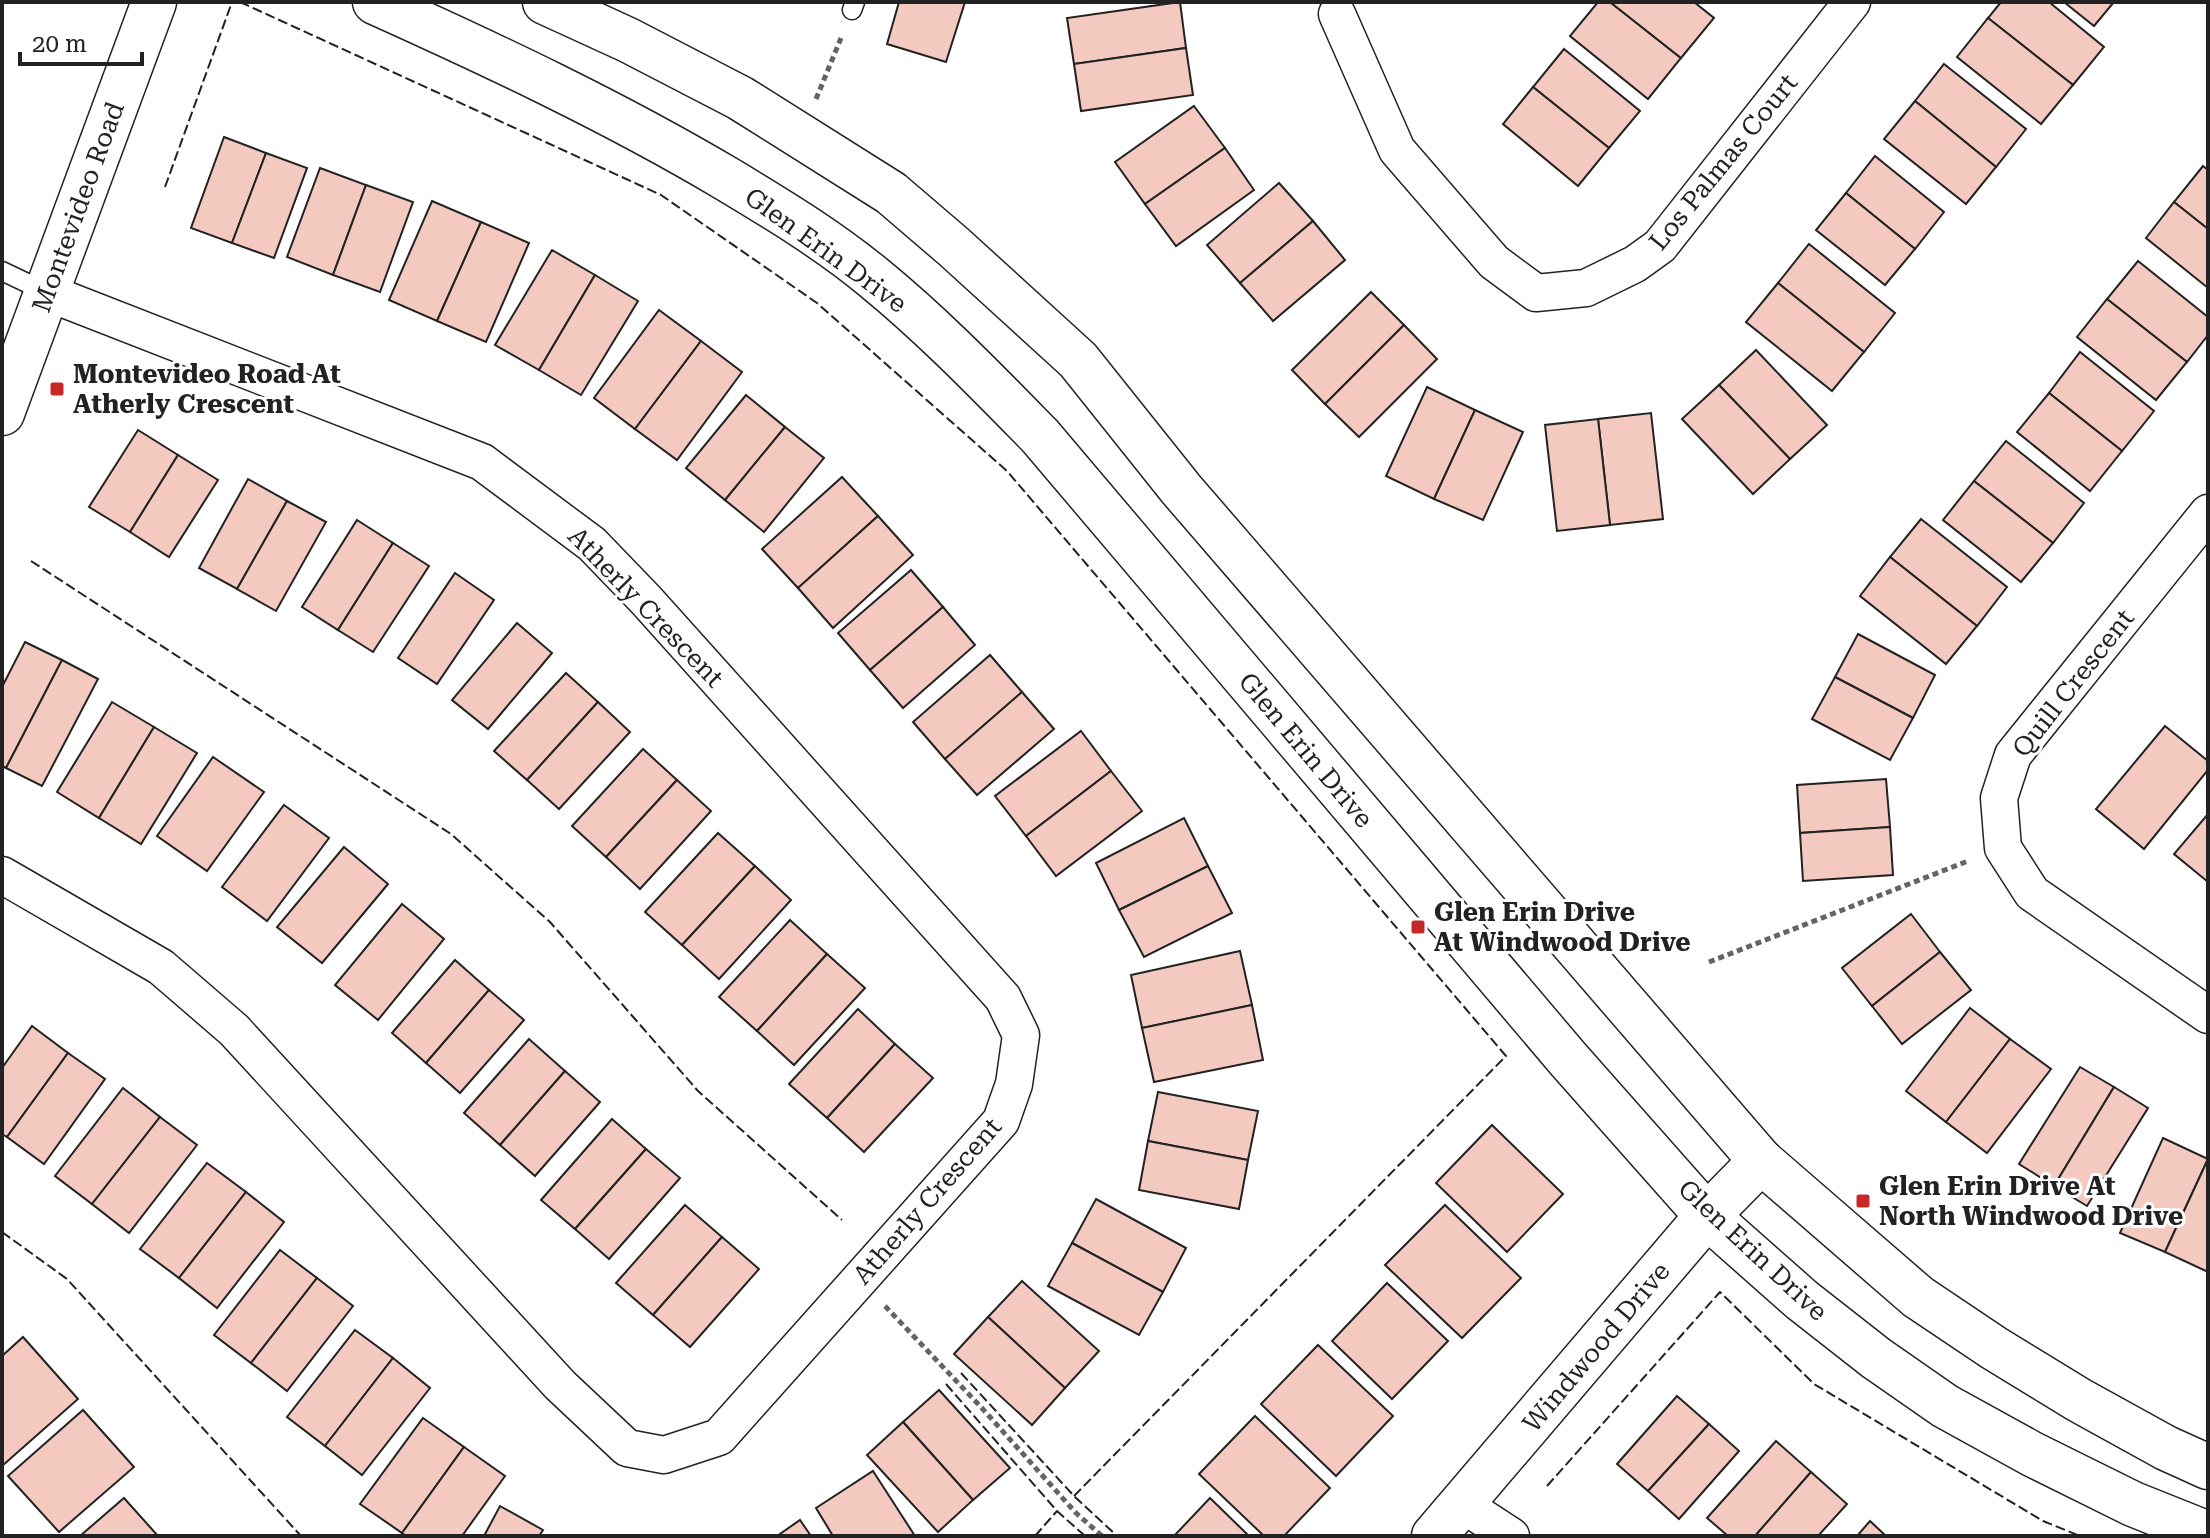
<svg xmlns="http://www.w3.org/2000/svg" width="2210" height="1538" viewBox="0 0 2210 1538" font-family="'Roboto Serif',serif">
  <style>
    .building { fill: #f3c9c0; stroke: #222; stroke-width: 2 }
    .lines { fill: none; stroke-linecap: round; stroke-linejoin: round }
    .service-casing { stroke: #222; stroke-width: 21 }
    .minor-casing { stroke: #222; stroke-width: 39 }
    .tertiary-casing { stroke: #222; stroke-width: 47 }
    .path { stroke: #646464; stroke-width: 5; stroke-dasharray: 6 4; stroke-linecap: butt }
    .service { stroke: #fff; stroke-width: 18 }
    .minor { stroke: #fff; stroke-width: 36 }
    .tertiary { stroke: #fff; stroke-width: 44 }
    .fence { stroke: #222; stroke-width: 2; stroke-dasharray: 10 4; stroke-linecap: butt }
    .poi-dot { fill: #c62828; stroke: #fff; stroke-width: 3 }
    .labels { text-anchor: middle; stroke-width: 6; stroke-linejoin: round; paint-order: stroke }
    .street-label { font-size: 26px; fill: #222; stroke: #fff }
    .poi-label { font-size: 26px; font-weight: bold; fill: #222; stroke: #fff; text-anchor: start }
  </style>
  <rect width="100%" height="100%" fill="#fff"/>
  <!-- building -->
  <g class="building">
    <path d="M 899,2 L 965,2 L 946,62 L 887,44 Z"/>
    <path d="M 1180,2 L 1186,48 L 1074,64 L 1067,18 Z"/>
    <path d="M 1598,2 L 1610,2 L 1681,58 L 1648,99 L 1570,36 Z"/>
    <path d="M 1610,2 L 1694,2 L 1714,18 L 1681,58 Z"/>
    <path d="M 2001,2 L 2049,2 L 2104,47 L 2073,85 L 1988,18 Z"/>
    <path d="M 2064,2 L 2114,2 L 2094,26 Z"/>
    <path d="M 1988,18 L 2073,85 L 2041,124 L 1957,57 Z"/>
    <path d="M 1186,48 L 1193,95 L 1081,111 L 1074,64 Z"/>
    <path d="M 1564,49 L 1640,111 L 1609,148 L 1533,87 Z"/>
    <path d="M 1944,64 L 2026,129 L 1996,167 L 1915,101 Z"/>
    <path d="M 1533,87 L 1609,148 L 1578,186 L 1503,124 Z"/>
    <path d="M 1915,101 L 1996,167 L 1966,204 L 1884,139 Z"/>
    <path d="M 1194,106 L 1225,148 L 1145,204 L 1115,162 Z"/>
    <path d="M 224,137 L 266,153 L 232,243 L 191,228 Z"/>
    <path d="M 1225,148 L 1254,190 L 1176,246 L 1145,204 Z"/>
    <path d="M 266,153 L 307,168 L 274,258 L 232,243 Z"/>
    <path d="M 1875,156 L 1944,212 L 1915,249 L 1846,193 Z"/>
    <path d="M 2203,166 L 2208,170 L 2208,229 L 2174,202 Z"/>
    <path d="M 320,168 L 366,185 L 333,275 L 287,257 Z"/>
    <path d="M 1279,183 L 1313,221 L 1240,283 L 1207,245 Z"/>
    <path d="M 366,185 L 413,202 L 380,292 L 333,275 Z"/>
    <path d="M 1846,193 L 1915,249 L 1885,285 L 1816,230 Z"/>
    <path d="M 432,201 L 481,222 L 437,321 L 389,300 Z"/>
    <path d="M 2174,202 L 2208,229 L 2208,288 L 2146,238 Z"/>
    <path d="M 1313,221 L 1345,260 L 1273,321 L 1240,283 Z"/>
    <path d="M 481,222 L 529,243 L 486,342 L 437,321 Z"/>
    <path d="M 1809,244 L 1895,313 L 1864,352 L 1778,283 Z"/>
    <path d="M 552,250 L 595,275 L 539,370 L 495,345 Z"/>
    <path d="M 2138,261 L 2208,317 L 2208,335 L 2187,362 L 2107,299 Z"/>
    <path d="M 595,275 L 638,301 L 581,395 L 539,370 Z"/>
    <path d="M 1778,283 L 1864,352 L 1832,391 L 1746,322 Z"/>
    <path d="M 1371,292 L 1404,325 L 1325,404 L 1292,370 Z"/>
    <path d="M 2107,299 L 2187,362 L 2156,400 L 2077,337 Z"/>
    <path d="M 659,310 L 701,341 L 635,429 L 594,398 Z"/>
    <path d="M 1404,325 L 1437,359 L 1359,437 L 1325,404 Z"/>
    <path d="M 701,341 L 742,372 L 677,460 L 635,429 Z"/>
    <path d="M 1756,350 L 1827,425 L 1790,459 L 1719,385 Z"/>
    <path d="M 2080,352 L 2154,411 L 2122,451 L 2049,393 Z"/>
    <path d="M 1719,385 L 1790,459 L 1753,494 L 1682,419 Z"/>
    <path d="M 1427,387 L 1475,410 L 1434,499 L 1386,476 Z"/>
    <path d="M 2049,393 L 2122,451 L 2090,491 L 2017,432 Z"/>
    <path d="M 746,395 L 785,427 L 725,500 L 686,468 Z"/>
    <path d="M 1475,410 L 1523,432 L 1483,520 L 1434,499 Z"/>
    <path d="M 1651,413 L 1663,519 L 1610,525 L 1598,419 Z"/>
    <path d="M 1598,419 L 1610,525 L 1557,531 L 1545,425 Z"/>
    <path d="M 785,427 L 824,458 L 764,532 L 725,500 Z"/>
    <path d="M 138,430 L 178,455 L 130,532 L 89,507 Z"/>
    <path d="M 2006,441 L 2084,503 L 2053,543 L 1974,481 Z"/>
    <path d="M 178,455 L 218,480 L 169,557 L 130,532 Z"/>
    <path d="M 842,477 L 878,516 L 798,588 L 762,549 Z"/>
    <path d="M 248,479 L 287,501 L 237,589 L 199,568 Z"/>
    <path d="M 1974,481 L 2053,543 L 2021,582 L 1943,520 Z"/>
    <path d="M 287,501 L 326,522 L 276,611 L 237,589 Z"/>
    <path d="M 878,516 L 913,555 L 833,628 L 798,588 Z"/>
    <path d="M 1921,519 L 2007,587 L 1977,626 L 1890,557 Z"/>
    <path d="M 357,520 L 393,543 L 338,630 L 302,607 Z"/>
    <path d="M 393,543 L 429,566 L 373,652 L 338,630 Z"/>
    <path d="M 1890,557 L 1977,626 L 1946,664 L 1860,596 Z"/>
    <path d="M 911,570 L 943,607 L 870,670 L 838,633 Z"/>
    <path d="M 455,573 L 494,600 L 437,684 L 398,658 Z"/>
    <path d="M 943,607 L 975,645 L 903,708 L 870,670 Z"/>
    <path d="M 517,623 L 552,653 L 488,729 L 452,700 Z"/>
    <path d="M 1858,634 L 1935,675 L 1913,718 L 1835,677 Z"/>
    <path d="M 25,642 L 62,660 L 6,768 L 2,766 L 2,687 Z"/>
    <path d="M 990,655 L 1022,692 L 945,759 L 913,722 Z"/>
    <path d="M 62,660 L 98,679 L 42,786 L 6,768 Z"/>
    <path d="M 566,673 L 598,702 L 527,780 L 494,751 Z"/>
    <path d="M 1835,677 L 1913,718 L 1890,760 L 1812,719 Z"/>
    <path d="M 1022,692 L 1054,729 L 977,795 L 945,759 Z"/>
    <path d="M 112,702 L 154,727 L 99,818 L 57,792 Z"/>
    <path d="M 598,702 L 630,732 L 559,809 L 527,780 Z"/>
    <path d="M 2165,726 L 2208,761 L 2208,770 L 2144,849 L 2096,809 Z"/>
    <path d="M 154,727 L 197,753 L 141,844 L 99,818 Z"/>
    <path d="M 1081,731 L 1111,771 L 1026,836 L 995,796 Z"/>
    <path d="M 643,749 L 677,780 L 606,857 L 572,826 Z"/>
    <path d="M 213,757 L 264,792 L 207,871 L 157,836 Z"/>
    <path d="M 1111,771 L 1142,811 L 1056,876 L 1026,836 Z"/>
    <path d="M 1886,779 L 1890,827 L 1800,833 L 1797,785 Z"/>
    <path d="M 677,780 L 711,811 L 640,889 L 606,857 Z"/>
    <path d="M 284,805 L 329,838 L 267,921 L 222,887 Z"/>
    <path d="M 2208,814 L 2208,882 L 2174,854 Z"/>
    <path d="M 1184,818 L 1208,866 L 1119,910 L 1096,863 Z"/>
    <path d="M 1890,827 L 1893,875 L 1803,881 L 1800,833 Z"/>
    <path d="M 718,833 L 755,866 L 682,945 L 645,912 Z"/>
    <path d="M 344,847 L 388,884 L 322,963 L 277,927 Z"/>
    <path d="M 755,866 L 791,900 L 719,979 L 682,945 Z"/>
    <path d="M 1208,866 L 1232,913 L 1144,957 L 1119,910 Z"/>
    <path d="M 402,904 L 444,939 L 378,1020 L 335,985 Z"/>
    <path d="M 1911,914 L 1940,952 L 1872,1006 L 1842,968 Z"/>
    <path d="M 790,920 L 827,954 L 757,1031 L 719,997 Z"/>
    <path d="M 1240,951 L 1252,1005 L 1142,1028 L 1131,975 Z"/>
    <path d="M 1940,952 L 1971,990 L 1902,1044 L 1872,1006 Z"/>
    <path d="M 827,954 L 865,988 L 794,1065 L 757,1031 Z"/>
    <path d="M 455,960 L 489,990 L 426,1063 L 392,1033 Z"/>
    <path d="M 489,990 L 524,1020 L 460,1093 L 426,1063 Z"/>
    <path d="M 1252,1005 L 1263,1060 L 1154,1082 L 1142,1028 Z"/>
    <path d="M 1970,1008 L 2010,1039 L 1946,1122 L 1906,1091 Z"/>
    <path d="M 858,1009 L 895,1044 L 827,1118 L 789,1084 Z"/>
    <path d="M 32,1026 L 68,1053 L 7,1137 L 2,1134 L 2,1068 Z"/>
    <path d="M 529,1039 L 565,1071 L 500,1145 L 464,1113 Z"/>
    <path d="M 2010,1039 L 2051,1069 L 1987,1153 L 1946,1122 Z"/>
    <path d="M 895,1044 L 933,1078 L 864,1152 L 827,1118 Z"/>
    <path d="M 68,1053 L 105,1079 L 44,1164 L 7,1137 Z"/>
    <path d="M 2080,1067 L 2114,1087 L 2054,1186 L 2019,1164 Z"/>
    <path d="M 565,1071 L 600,1102 L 535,1176 L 500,1145 Z"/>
    <path d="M 2114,1087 L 2148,1108 L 2087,1206 L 2054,1186 Z"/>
    <path d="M 123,1088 L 160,1117 L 92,1204 L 55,1176 Z"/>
    <path d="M 1158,1092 L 1258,1111 L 1248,1160 L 1148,1141 Z"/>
    <path d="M 160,1117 L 197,1145 L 129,1233 L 92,1204 Z"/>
    <path d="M 612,1119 L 646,1149 L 575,1229 L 541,1200 Z"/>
    <path d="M 1492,1125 L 1563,1194 L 1507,1252 L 1436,1183 Z"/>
    <path d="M 2163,1138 L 2208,1159 L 2165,1252 L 2120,1233 Z"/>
    <path d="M 1148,1141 L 1248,1160 L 1239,1209 L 1139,1190 Z"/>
    <path d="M 646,1149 L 680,1178 L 609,1259 L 575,1229 Z"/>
    <path d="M 2208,1159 L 2208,1272 L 2165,1252 Z"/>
    <path d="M 207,1163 L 246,1192 L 179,1278 L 140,1249 Z"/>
    <path d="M 246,1192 L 284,1222 L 217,1308 L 179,1278 Z"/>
    <path d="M 1096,1199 L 1186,1248 L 1163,1292 L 1072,1243 Z"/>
    <path d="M 685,1205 L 722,1237 L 653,1315 L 616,1283 Z"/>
    <path d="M 1445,1205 L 1521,1278 L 1462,1338 L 1385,1265 Z"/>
    <path d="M 722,1237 L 759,1269 L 690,1347 L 653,1315 Z"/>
    <path d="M 1072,1243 L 1163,1292 L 1139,1335 L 1048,1286 Z"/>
    <path d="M 280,1250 L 317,1278 L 251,1363 L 214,1335 Z"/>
    <path d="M 317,1278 L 353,1306 L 287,1391 L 251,1363 Z"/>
    <path d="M 1022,1281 L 1099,1351 L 1065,1388 L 988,1317 Z"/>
    <path d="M 1387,1283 L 1448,1341 L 1392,1399 L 1332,1341 Z"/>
    <path d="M 988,1317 L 1065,1388 L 1032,1425 L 954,1354 Z"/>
    <path d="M 355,1330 L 393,1358 L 325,1446 L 287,1417 Z"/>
    <path d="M 23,1337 L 78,1399 L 2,1466 L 2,1356 Z"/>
    <path d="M 1318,1345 L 1393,1416 L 1336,1476 L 1261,1404 Z"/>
    <path d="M 393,1358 L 430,1388 L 362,1475 L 325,1446 Z"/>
    <path d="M 939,1390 L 1010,1468 L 973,1500 L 903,1422 Z"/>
    <path d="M 1677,1396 L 1709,1424 L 1648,1491 L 1617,1464 Z"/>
    <path d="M 83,1410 L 134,1467 L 59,1532 L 8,1476 Z"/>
    <path d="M 1255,1416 L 1330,1488 L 1284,1536 L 1264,1536 L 1199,1474 Z"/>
    <path d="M 423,1418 L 464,1447 L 402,1533 L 360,1504 Z"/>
    <path d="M 903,1422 L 973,1500 L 938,1532 L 867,1455 Z"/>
    <path d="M 1709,1424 L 1739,1451 L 1679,1519 L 1648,1491 Z"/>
    <path d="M 1776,1441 L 1811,1472 L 1755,1536 L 1728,1536 L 1707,1518 Z"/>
    <path d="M 464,1447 L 505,1476 L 462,1536 L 406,1536 L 402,1533 Z"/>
    <path d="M 873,1471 L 915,1536 L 833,1536 L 816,1508 Z"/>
    <path d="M 1811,1472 L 1847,1504 L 1818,1536 L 1755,1536 Z"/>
    <path d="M 124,1498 L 158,1536 L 80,1536 Z"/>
    <path d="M 1210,1498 L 1249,1536 L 1174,1536 Z"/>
    <path d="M 500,1506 L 543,1530 L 539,1536 L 484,1536 Z"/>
    <path d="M 800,1520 L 811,1536 L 777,1536 Z"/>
    <path d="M 1870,1521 L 1886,1536 L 1857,1536 Z"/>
  </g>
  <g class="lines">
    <defs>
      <g id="service">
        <path d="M 852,10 L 855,2"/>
        <path d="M 2,271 L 46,292"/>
      </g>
      <g id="minor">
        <path d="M 1337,14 L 1397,150 L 1494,262 L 1536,293 L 1586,288 L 1635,264 L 1660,246 L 1852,2"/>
        <path d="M 2208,513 L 2013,755 L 1999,798 L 2003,848 L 2032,893 L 2208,1015"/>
        <path d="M 2,875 L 161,967 L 234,1030 L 560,1385 L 627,1448 L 664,1455 L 719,1437 L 1001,1121 L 1014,1084 L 1021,1035 L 1003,998 L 646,600 L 592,544 L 482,462 L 46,292"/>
        <path d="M 1462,1504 L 1511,1536"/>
      </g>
      <g id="tertiary">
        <path d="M 375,2 C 495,56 614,112 727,179 C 777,209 828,240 873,277 C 933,326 986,381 1040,436 L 1568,1059 L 1707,1216 L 1802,1300 L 1876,1358 L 1945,1406 L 2032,1454 L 2133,1504 L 2208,1534"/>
        <path d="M 545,2 L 628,40 L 740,98 L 891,193 L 954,247 L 1078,360 L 1181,489 L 1761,1161 L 1918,1297 L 1994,1348 L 2079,1400 L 2166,1448 L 2208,1467"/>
        <path d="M 2,413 L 154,2"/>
        <path d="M 1434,1536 L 1707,1216 L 1761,1161"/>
      </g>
    </defs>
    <!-- service casing -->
    <use href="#service" class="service-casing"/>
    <!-- minor casing -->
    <use href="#minor" class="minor-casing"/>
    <!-- tertiary casing -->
    <use href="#tertiary" class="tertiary-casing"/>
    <!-- path -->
    <g class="path">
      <path d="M 816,99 L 841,38"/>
      <path d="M 1709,962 L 1968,861"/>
      <path d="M 885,1306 L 980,1406 L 1076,1513 L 1102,1536"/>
    </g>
    <!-- service -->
    <use href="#service" class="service"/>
    <!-- minor -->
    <use href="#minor" class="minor"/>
    <!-- tertiary -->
    <use href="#tertiary" class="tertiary"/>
    <!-- fence -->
    <g class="fence">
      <path d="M 240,2 L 661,195 L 817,303 L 1007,471 L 1506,1056 L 1074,1496"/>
      <path d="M 165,187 L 232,2"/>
      <path d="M 31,561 L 451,834 L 550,922 L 698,1091 L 842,1220"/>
      <path d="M 2,1232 L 67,1279 L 301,1536"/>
      <path d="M 961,1373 L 1074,1496 L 1117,1536"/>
      <path d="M 946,1384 L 1057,1511 L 1085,1536"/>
      <path d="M 1547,1486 L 1720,1292 L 1814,1384 L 2043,1521 L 2080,1536"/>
      <path d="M 1035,1536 L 1057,1511"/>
    </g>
  </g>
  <!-- markers -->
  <g class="poi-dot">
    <rect x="49" y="381" width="16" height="16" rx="4"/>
    <rect x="1410" y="919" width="16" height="16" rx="4"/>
    <rect x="1855" y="1193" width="16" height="16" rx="4"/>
  </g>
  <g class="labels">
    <!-- street labels -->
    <g class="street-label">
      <text transform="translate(1723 162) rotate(-51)" y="9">Los Palmas Court</text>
      <text transform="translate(78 207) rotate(-70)" y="9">Montevideo Road</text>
      <text transform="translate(826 250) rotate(36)" y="9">Glen Erin Drive</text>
      <text transform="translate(646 607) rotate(46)" y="9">Atherly Crescent</text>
      <text transform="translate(2073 683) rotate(-52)" y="9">Quill Crescent</text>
      <text transform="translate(1306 750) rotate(50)" y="9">Glen Erin Drive</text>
      <text transform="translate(927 1201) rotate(-49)" y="9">Atherly Crescent</text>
      <text transform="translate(1753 1250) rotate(43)" y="9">Glen Erin Drive</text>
      <text transform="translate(1596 1347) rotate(-50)" y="9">Windwood Drive</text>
    </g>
    <!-- poi labels -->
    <g class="poi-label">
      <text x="73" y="383">Montevideo Road At<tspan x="73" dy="30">Atherly Crescent</tspan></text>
      <text x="1434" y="921">Glen Erin Drive<tspan x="1434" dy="30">At Windwood Drive</tspan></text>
      <text x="1879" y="1195">Glen Erin Drive At<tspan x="1879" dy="30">North Windwood Drive</tspan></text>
    </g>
  </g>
  <!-- border -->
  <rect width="2210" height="1538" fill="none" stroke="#222222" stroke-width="8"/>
  <!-- scale -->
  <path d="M20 52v12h122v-12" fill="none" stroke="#222222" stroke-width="4"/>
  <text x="32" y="52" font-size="24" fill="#222222" stroke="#ffffff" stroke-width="6" paint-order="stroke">20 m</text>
</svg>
